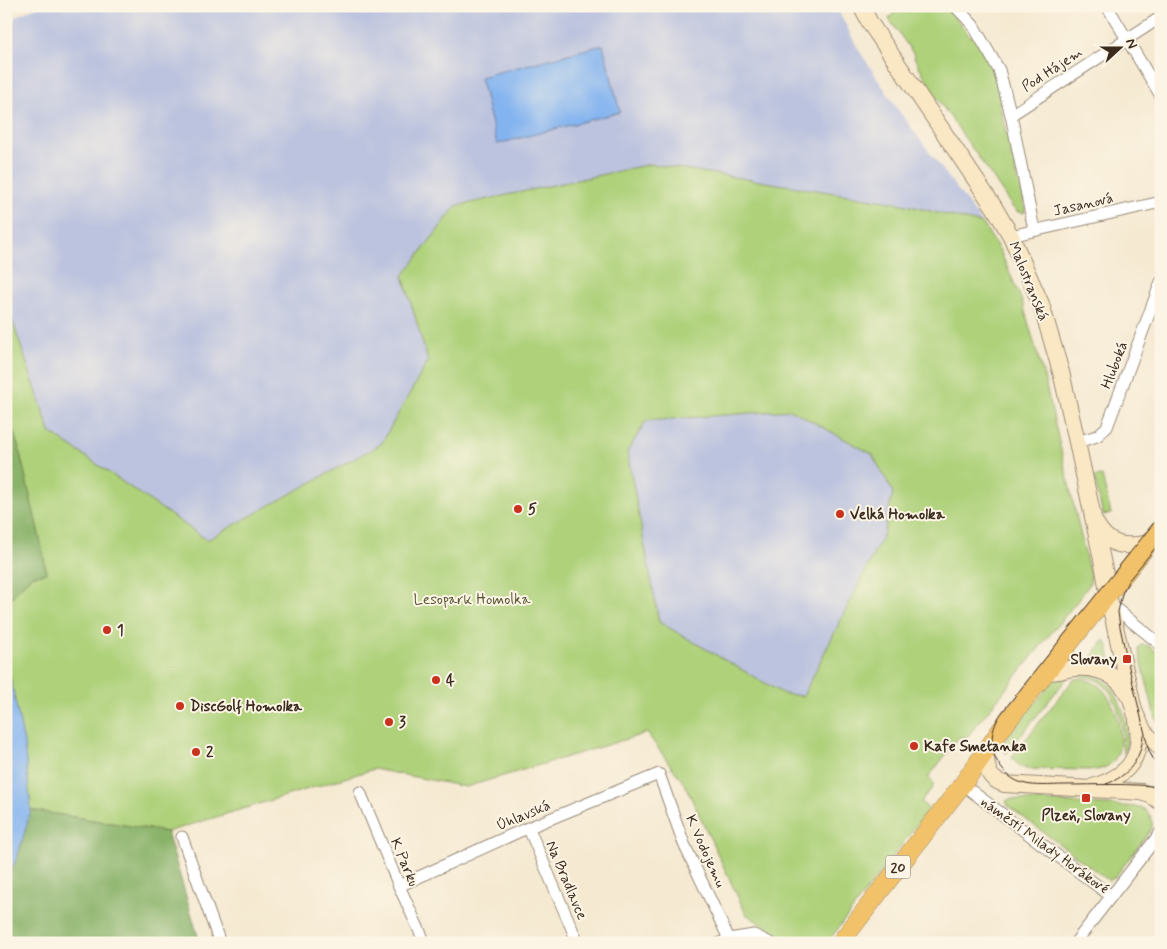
<svg xmlns="http://www.w3.org/2000/svg" width="1167" height="949" viewBox="0 0 1167 949" font-family="Mynerve,sans-serif">
  <style>
    .industrial { fill: #bcc3de }
    .green { fill: #aed17a; stroke: #747e4c; fill-rule: evenodd }
    .forest { fill: #8ab36a; stroke: #626e44 }
    .water { fill: #84b4f0; stroke: #606f87 }
    .lines { fill: none; stroke-linecap: round; stroke-linejoin: round }
    .street-casing { stroke: #988a78; stroke-width: 13 }
    .secondary-casing { stroke: #988a78; stroke-width: 18 }
    .primary-casing { stroke: #988a78; stroke-width: 19 }
    .street { stroke: #fff; stroke-width: 11 }
    .secondary { stroke: #fae7c3; stroke-width: 16 }
    .primary { stroke: #f2c26a; stroke-width: 18 }
    .tram { stroke: #3b2a1e; stroke-width: 1 }
    .poi-dot { fill: #c8321e; stroke: #fcf5e5; stroke-width: 2 }
    .labels { text-anchor: middle; stroke-width: 4; stroke-linejoin: round; paint-order: stroke }
    .shield { fill: #fcf5e5; stroke: #75675a; stroke-width: 1 }
    .shield-label { font-size: 14px; font-weight: bold; fill: #3b2a1e }
    .street-label { font-size: 15px; fill: #3b2a1e; stroke: #fcf5e5 }
    .poi-label { font-size: 15px; font-weight: bold; fill: #3b2a1e; stroke: #fcf5e5; text-anchor: start }
    .park-label { font-size: 15px; fill: #585435; stroke: #fcf5e5 }
  </style>
  <rect width="100%" height="100%" fill="#fcf5e5"/>
  <filter id="ink" filterUnits="userSpaceOnUse"><feTurbulence type="fractalNoise" baseFrequency=".02" numOctaves="2"/><feDisplacementMap in="SourceGraphic" scale="10" xChannelSelector="R" yChannelSelector="G"/><feConvolveMatrix kernelMatrix="1 2 1 2 8 2 1 2 1" color-interpolation-filters="sRGB"/></filter>
  <filter id="wash" filterUnits="userSpaceOnUse"><feTurbulence type="fractalNoise" baseFrequency=".0096" numOctaves="4" result="noise"/><feDisplacementMap in="SourceGraphic" scale="20" xChannelSelector="R" yChannelSelector="G"/><feGaussianBlur stdDeviation="1.12" result="paint"/><feColorMatrix in="noise" values="0 0 0 0 0 0 0 0 0 0 0 0 0 0 0 0 0 1.4 0 .05"/><feComposite in="paint" operator="in"/></filter>
  <g filter="url(#wash)">
    <rect width="100%" height="100%" fill="#f5e9d1"/>
    <!-- industrial -->
    <g class="industrial">
      <path d="M 38,6 L 836,6 L 857,47 L 896,107 L 983,224 L 898,203 L 403,276 L 428,361 L 381,444 L 206,540 L 50,432 L 6,302 L 6,29 L 15,17 Z"/>
      <path d="M 791,410 L 872,454 L 893,492 L 884,533 L 803,696 L 784,694 L 659,623 L 627,452 L 646,421 Z"/>
    </g>
    <!-- green -->
    <g class="green">
      <path d="M 899,6 L 946,6 L 970,36 L 975,37 C 982,51 1005,88 999,103 L 1007,137 C 1013,142 1012,143 1011,149 C 1010,152 1011,156 1012,159 L 1017,163 L 1017,166 L 1015,171 L 1017,180 L 1021,184 L 1025,210 L 1024,213 L 1018,212 L 1013,208 L 991,175 L 936,97 L 914,57 L 915,56 L 889,19 Z"/>
      <path d="M 651,164 L 898,203 L 983,224 L 1000,251 L 1022,301 L 1044,377 L 1091,579 L 1089,585 L 1078,600 L 967,737 L 959,737 L 928,778 L 933,782 L 933,787 L 921,802 L 929,809 L 827,943 L 790,943 L 746,914 L 685,785 L 647,733 L 466,787 L 374,769 L 167,832 L 31,810 L 24,743 L 6,658 L 6,603 L 31,576 L 46,572 L 43,552 L 19,449 L 6,409 L 6,302 L 50,432 L 207,540 L 381,444 L 428,361 L 403,276 L 456,206 ZM 791,410 L 872,454 L 893,492 L 884,533 L 803,696 L 784,694 L 659,622 L 627,452 L 646,421 Z"/>
      <path d="M 1102,476 L 1111,514 L 1103,515 L 1094,477 Z"/>
      <path d="M 1105,640 L 1107,643 L 1112,664 L 1101,658 L 1094,656 L 1093,654 Z"/>
      <path d="M 1141,645 L 1149,646 L 1161,655 L 1161,728 L 1155,716 L 1139,652 L 1139,647 Z"/>
      <path d="M 1079,671 C 1087,674 1098,676 1105,681 C 1122,694 1133,735 1124,754 C 1121,747 1123,742 1123,735 C 1122,719 1115,691 1100,682 C 1094,679 1088,677 1081,676 Z"/>
      <path d="M 1072,672 L 1006,754 L 1004,744 L 1007,737 L 1056,677 Z"/>
      <path d="M 1079,678 C 1086,679 1094,682 1100,687 C 1121,705 1134,765 1096,770 L 1026,769 L 1020,766 L 1012,759 L 1014,754 L 1073,680 Z"/>
      <path d="M 1010,799 L 1140,807 C 1149,811 1153,818 1152,828 L 1115,877 L 1110,880 L 1108,880 L 1008,806 L 1006,801 Z"/>
    </g>
    <!-- forest -->
    <g class="forest">
      <path d="M 6,409 L 19,449 L 43,552 L 46,573 L 31,576 L 6,603 Z"/>
      <path d="M 31,810 L 167,832 L 200,943 L 6,943 L 6,880 L 17,858 Z"/>
    </g>
    <!-- water -->
    <g class="water">
      <path d="M 603,45 L 620,112 L 497,144 L 480,77 Z"/>
      <path d="M 6,658 L 24,743 L 31,810 L 17,858 L 6,880 Z"/>
    </g>
  </g>
  <g filter="url(#ink)">
    <g class="lines">
      <defs>
        <g id="street">
          <path d="M 955,6 L 973,25 L 999,70 L 1011,115 L 1034,230"/>
          <path d="M 1107,6 L 1161,96"/>
          <path d="M 1011,115 L 1161,17"/>
          <path d="M 1011,236 L 1161,202"/>
          <path d="M 1077,442 L 1097,436 L 1107,427 L 1161,282"/>
          <path d="M 1110,604 L 1161,645"/>
          <path d="M 962,784 L 1111,896"/>
          <path d="M 360,792 L 399,886 L 425,943"/>
          <path d="M 529,829 L 578,943"/>
          <path d="M 182,837 L 220,943"/>
          <path d="M 399,886 L 518,832 L 659,774 L 684,844 L 729,939"/>
          <path d="M 720,943 L 729,939 L 754,935 L 770,943"/>
          <path d="M 1075,943 L 1161,832"/>
        </g>
        <g id="secondary">
          <path d="M 861,6 L 870,23 L 994,207 L 1011,236 L 1041,304 L 1061,372 L 1077,442 L 1104,569 L 1111,609 L 1128,683 L 1132,702 L 1135,713 L 1144,732 L 1161,748"/>
          <path d="M 1096,524 C 1109,547 1125,548 1149,543"/>
          <path d="M 1047,672 C 1051,672 1056,672 1059,671 C 1065,670 1070,668 1075,668 C 1098,666 1119,675 1129,696"/>
          <path d="M 985,753 C 988,768 986,778 1004,784 L 1142,792 L 1152,796 L 1161,802"/>
          <path d="M 1093,787 C 1128,776 1144,758 1137,720"/>
        </g>
        <path id="primary" d="M 840,943 L 965,781 L 1002,728 L 1161,528"/>
      </defs>
      <!-- street casing -->
      <use href="#street" class="street-casing"/>
      <!-- secondary casing -->
      <use href="#secondary" class="secondary-casing"/>
      <!-- primary casing -->
      <use href="#primary" class="primary-casing"/>
      <!-- street -->
      <use href="#street" class="street"/>
      <!-- secondary -->
      <use href="#secondary" class="secondary"/>
      <!-- primary -->
      <use href="#primary" class="primary"/>
      <!-- tram -->
      <g class="tram">
        <path d="M 1161,514 L 1003,711 C 994,723 989,738 994,754 C 998,767 1009,779 1022,783 C 1035,787 1051,785 1065,785 C 1096,785 1130,783 1161,787"/>
        <path d="M 1161,541 L 1128,581 L 1122,594 L 1118,612 L 1120,627 L 1127,659 L 1149,751 L 1155,762 L 1161,770"/>
        <path d="M 1106,784 C 1128,777 1142,758 1143,735"/>
      </g>
    </g>
  </g>
  <!-- markers -->
  <g class="poi-dot">
    <circle cx="518" cy="509" r="5"/>
    <circle cx="840" cy="514" r="5"/>
    <circle cx="107" cy="630" r="5"/>
    <rect x="1122" y="654" width="10" height="10" rx="2.5"/>
    <circle cx="436" cy="680" r="5"/>
    <circle cx="180" cy="706" r="5"/>
    <circle cx="389" cy="722" r="5"/>
    <circle cx="914" cy="746" r="5"/>
    <circle cx="196" cy="752" r="5"/>
    <rect x="1081" y="793" width="10" height="10" rx="2.5"/>
  </g>
  <g class="labels">
    <!-- shield labels -->
    <rect class="shield" x="885.5" y="855.5" width="25" height="23" rx="4"/>
    <g class="shield-label">
      <text x="898" y="872">20</text>
    </g>
    <!-- street labels -->
    <g class="street-label">
      <text transform="translate(1052 69) rotate(-33)" y="5">Pod Hájem</text>
      <text transform="translate(1083 204) rotate(-13)" y="5">Jasanová</text>
      <text transform="translate(1029 281) rotate(68)" y="5">Malostranská</text>
      <text transform="translate(1114 365) rotate(-69)" y="5">Hluboká</text>
      <text transform="translate(523 815) rotate(-23)" y="5">Úhlavská</text>
      <text transform="translate(1045 845) rotate(36)" y="5">náměstí Milady Horákové</text>
      <text transform="translate(706 851) rotate(66)" y="5">K Vodojemu</text>
      <text transform="translate(405 862) rotate(67)" y="5">K Parku</text>
      <text transform="translate(567 880) rotate(67)" y="5">Na Bradlavce</text>
    </g>
    <!-- poi labels -->
    <g class="poi-label">
      <text x="528" y="514">5</text>
      <text x="850" y="519">Velká Homolka</text>
      <text x="117" y="635">1</text>
      <text x="1117" y="664" text-anchor="end">Slovany</text>
      <text x="446" y="685">4</text>
      <text x="190" y="711">DiscGolf Homolka</text>
      <text x="399" y="727">3</text>
      <text x="924" y="751">Kafe Smetanka</text>
      <text x="206" y="757">2</text>
      <text x="1086" y="820" text-anchor="middle">Plzeň, Slovany</text>
    </g>
    <!-- park labels -->
    <g class="park-label">
      <text x="472" y="604">Lesopark Homolka</text>
    </g>
  </g>
  <!-- margin -->
  <rect width="1167" height="949" fill="none" stroke="#fcf5e5" stroke-width="25"/>
  <!-- north arrow -->
  <g transform="translate(1120 48) rotate(69)" stroke="#fcf5e5" stroke-width="4" paint-order="stroke">
  <path d="M0-4L9 19L0 12L-9 19Z" fill="#3b2a1e"/>
  <text y="-8" font-size="14" font-weight="bold" text-anchor="middle" fill="#3b2a1e">N</text>
  </g>
</svg>
